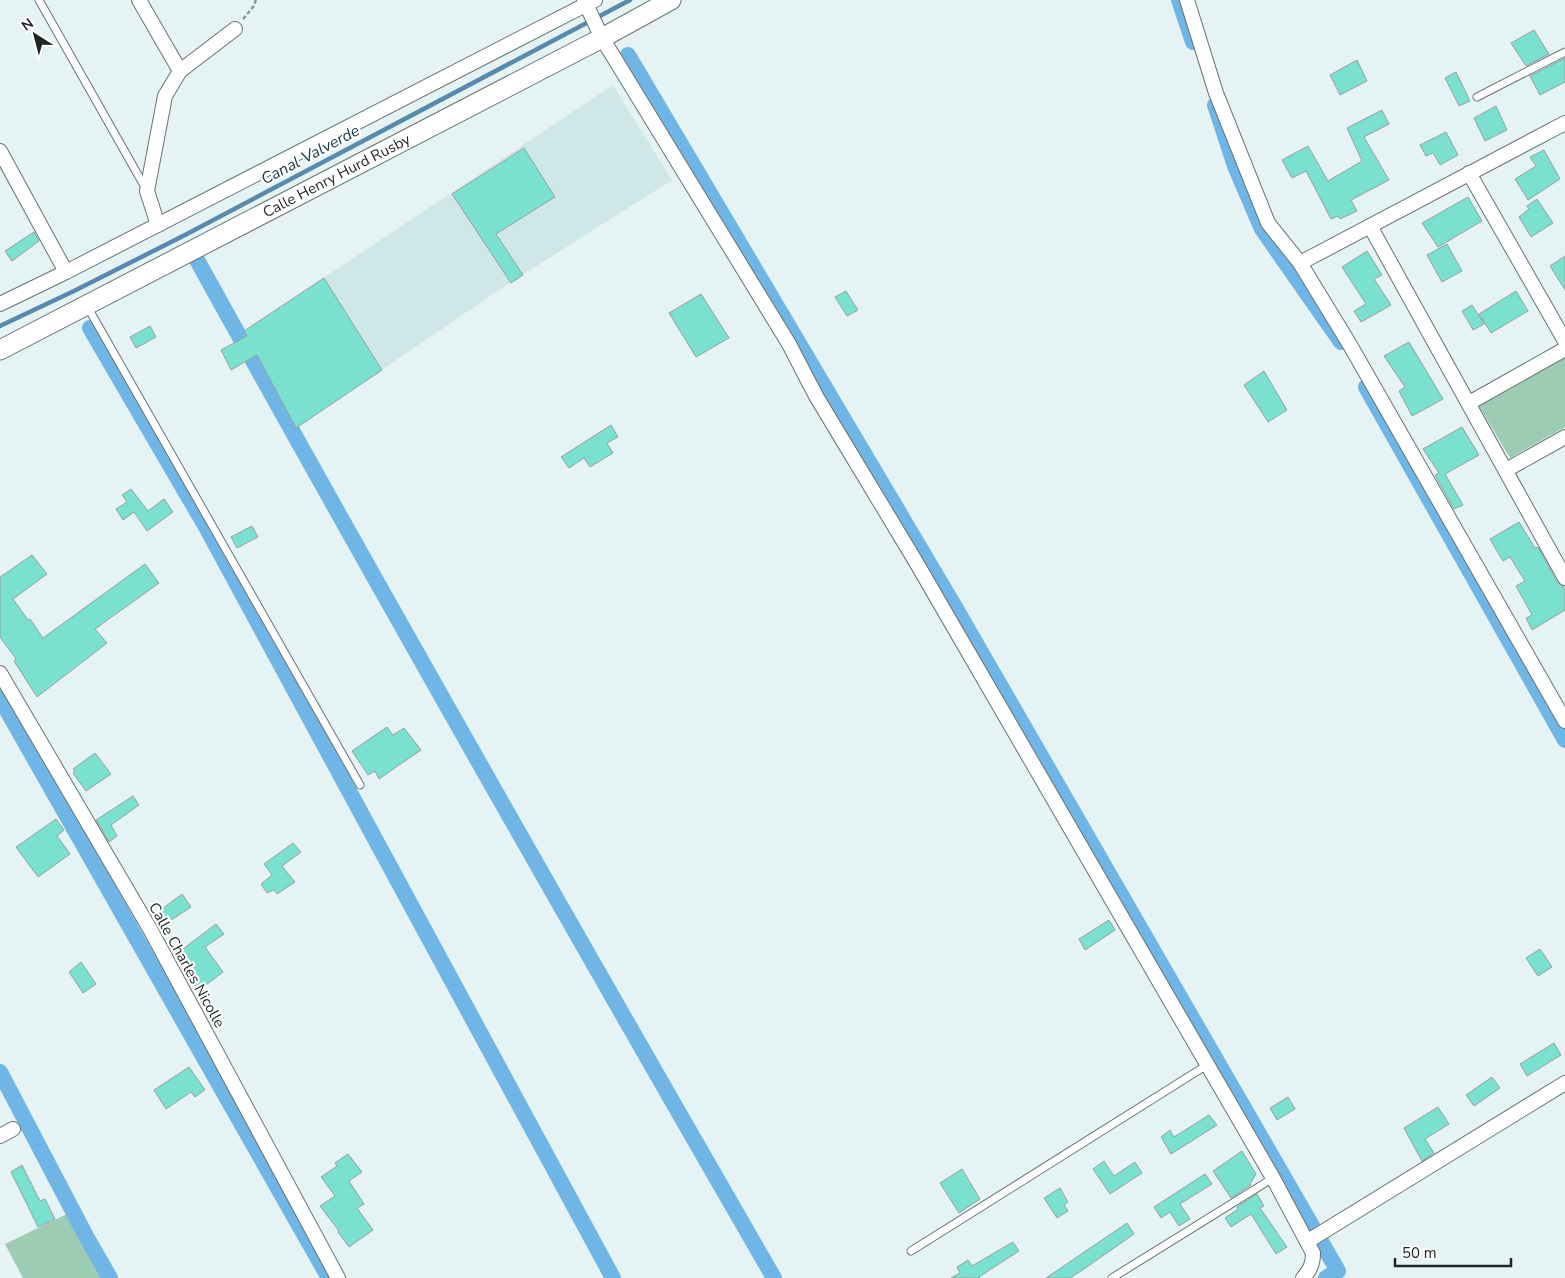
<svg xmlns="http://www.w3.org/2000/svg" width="1565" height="1278" viewBox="0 0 1565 1278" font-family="'Nunito Sans',sans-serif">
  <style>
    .built { fill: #d0e7e8 }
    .green { fill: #9cccb3 }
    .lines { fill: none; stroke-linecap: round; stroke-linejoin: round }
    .stream { stroke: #578aac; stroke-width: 4.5 }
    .canal { stroke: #6fb6e6; stroke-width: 16 }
    .building { fill: #7ae0cf; stroke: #96a2a0 }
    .lane-casing { stroke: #687474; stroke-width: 9 }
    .street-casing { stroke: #687474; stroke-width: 16 }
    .secondary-casing { stroke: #687474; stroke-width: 21 }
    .path { stroke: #8b9595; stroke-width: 2.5; stroke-dasharray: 4 2.5; stroke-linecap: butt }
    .lane { stroke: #fff; stroke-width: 7 }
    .street { stroke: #fff; stroke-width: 14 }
    .secondary { stroke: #fff; stroke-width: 19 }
    .labels { text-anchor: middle; stroke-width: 4.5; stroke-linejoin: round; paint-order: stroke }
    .street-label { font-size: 15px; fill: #1f2424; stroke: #fff }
    .water-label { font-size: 16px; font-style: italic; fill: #17374b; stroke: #fff }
  </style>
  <rect width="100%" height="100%" fill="#e6f3f4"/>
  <!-- built -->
  <path class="built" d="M 613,85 L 672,180 L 508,284 L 296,428 L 244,331 Z"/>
  <!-- green -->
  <g class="green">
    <path d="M 1565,358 L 1565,427 L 1510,458 L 1479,406 Z"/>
    <path d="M 73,1211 L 110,1278 L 23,1278 L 5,1244 Z"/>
  </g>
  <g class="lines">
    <!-- stream -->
    <path class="stream" d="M 0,326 L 74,291 L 185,235 L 630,0"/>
    <!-- canal -->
    <g class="canal">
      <path d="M 1179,0 L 1193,42"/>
      <path d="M 628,55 L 955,607 L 1338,1271 L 1326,1278"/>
      <path d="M 1215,105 L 1235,166 L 1262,229 L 1341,342"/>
      <path d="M 197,260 C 386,601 579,940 774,1278"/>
      <path d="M 90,328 L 206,527 L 613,1278"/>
      <path d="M 1366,387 L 1565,740"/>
      <path d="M 0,698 L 329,1278"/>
      <path d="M 0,1072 L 87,1238 L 110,1278"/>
    </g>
  </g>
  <!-- building -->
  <g class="building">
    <path d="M 1534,30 L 1549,54 L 1526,66 L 1511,43 Z"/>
    <path d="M 1565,58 L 1565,82 L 1540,95 L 1530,76 Z"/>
    <path d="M 1357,60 L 1367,81 L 1340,95 L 1330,75 Z"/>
    <path d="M 1456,72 L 1470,101 L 1459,106 L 1445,78 Z"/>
    <path d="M 1496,106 L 1507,130 L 1485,141 L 1474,118 Z"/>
    <path d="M 1382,110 L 1389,124 L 1364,137 L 1389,180 L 1351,200 L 1357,211 L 1340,219 L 1338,216 L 1331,219 L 1306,171 L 1292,178 L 1282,160 L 1308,146 L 1328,181 L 1362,161 L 1347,128 Z"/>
    <path d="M 1446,132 L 1458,155 L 1440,165 L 1433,153 L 1426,156 L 1420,145 Z"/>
    <path d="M 524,148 L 555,197 L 496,234 L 523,275 L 511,283 L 452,194 Z"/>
    <path d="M 1544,150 L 1560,179 L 1528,200 L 1515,179 L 1536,166 L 1530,157 Z"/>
    <path d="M 1468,197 L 1482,221 L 1438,247 L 1422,223 Z"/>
    <path d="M 1537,199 L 1553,223 L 1531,237 L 1519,217 L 1529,209 L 1527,206 Z"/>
    <path d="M 34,232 L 39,241 L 12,261 L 5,251 Z"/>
    <path d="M 1447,244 L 1462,271 L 1442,282 L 1427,255 Z"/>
    <path d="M 1367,251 L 1382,275 L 1374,279 L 1391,305 L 1361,322 L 1354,311 L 1366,304 L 1342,267 Z"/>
    <path d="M 1565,256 L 1565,290 L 1550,266 Z"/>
    <path d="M 324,278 L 382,370 L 296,428 L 257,355 L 231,370 L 221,350 L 247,336 L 244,331 Z"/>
    <path d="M 846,291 L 858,310 L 847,316 L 835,297 Z"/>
    <path d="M 1516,291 L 1528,311 L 1491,333 L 1479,314 Z"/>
    <path d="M 701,294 L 729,338 L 696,357 L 669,313 Z"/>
    <path d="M 1472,305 L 1484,324 L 1473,330 L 1462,311 Z"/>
    <path d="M 150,326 L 156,337 L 136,348 L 130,337 Z"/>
    <path d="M 1409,342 L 1443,399 L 1412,416 L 1399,391 L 1405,387 L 1384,356 Z"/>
    <path d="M 1264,371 L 1287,410 L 1268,422 L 1244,385 Z"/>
    <path d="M 611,425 L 618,437 L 607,443 L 613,453 L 590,467 L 584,458 L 569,468 L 561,457 Z"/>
    <path d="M 1462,427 L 1479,455 L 1445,474 L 1463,505 L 1454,509 L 1435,475 L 1439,473 L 1423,449 Z"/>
    <path d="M 131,489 L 148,511 L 164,499 L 173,512 L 147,531 L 134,512 L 123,520 L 116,509 L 127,502 L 122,495 Z"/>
    <path d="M 1519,522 L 1535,548 L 1538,547 L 1557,582 L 1563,586 L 1565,591 L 1565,610 L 1532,630 L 1526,618 L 1532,615 L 1516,586 L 1525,581 L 1510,557 L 1503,561 L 1490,539 Z"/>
    <path d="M 252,526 L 258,537 L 237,548 L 231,537 Z"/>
    <path d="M 32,555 L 47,574 L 13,599 L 28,620 L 30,619 L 43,638 L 145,564 L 159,583 L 95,629 L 107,643 L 37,697 L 14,661 L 16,659 L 0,637 L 0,577 Z"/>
    <path d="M 387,727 L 393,735 L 404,728 L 421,750 L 379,779 L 375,771 L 368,775 L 352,751 Z"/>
    <path d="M 95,753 L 111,774 L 86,791 L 73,773 L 75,771 L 73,769 Z"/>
    <path d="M 133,796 L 139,805 L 111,825 L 117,836 L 109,842 L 96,820 Z"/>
    <path d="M 56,819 L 64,830 L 57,836 L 70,854 L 38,877 L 16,847 Z"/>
    <path d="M 293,843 L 301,852 L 282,866 L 295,882 L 277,894 L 274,890 L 267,893 L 261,884 L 272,875 L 264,864 Z"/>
    <path d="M 182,894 L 191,907 L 165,924 L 158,912 Z"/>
    <path d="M 1109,920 L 1115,930 L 1085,950 L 1079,939 Z"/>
    <path d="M 216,924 L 224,934 L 205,947 L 223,972 L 198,991 L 186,973 L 190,971 L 179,952 Z"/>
    <path d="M 1540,949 L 1552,967 L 1538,976 L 1526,958 Z"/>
    <path d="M 81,962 L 96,984 L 83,993 L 69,972 Z"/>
    <path d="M 1554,1043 L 1561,1055 L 1527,1076 L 1520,1064 Z"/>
    <path d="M 189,1067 L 205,1090 L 195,1097 L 191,1092 L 166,1109 L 154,1090 Z"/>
    <path d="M 1492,1077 L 1500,1088 L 1474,1106 L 1466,1095 Z"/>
    <path d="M 1288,1097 L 1295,1109 L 1277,1120 L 1270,1108 Z"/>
    <path d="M 1438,1107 L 1449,1124 L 1425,1139 L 1434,1153 L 1422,1161 L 1404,1128 Z"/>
    <path d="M 1209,1115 L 1217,1125 L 1171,1154 L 1161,1137 L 1170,1130 L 1174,1137 Z"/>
    <path d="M 1242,1151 L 1256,1174 L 1250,1184 L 1251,1185 L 1231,1198 L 1213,1171 Z"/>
    <path d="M 348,1154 L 362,1172 L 349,1181 L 364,1204 L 357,1208 L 373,1230 L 349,1247 L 338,1232 L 339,1231 L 320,1206 L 335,1196 L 321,1177 L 337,1166 L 335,1163 Z"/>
    <path d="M 1104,1161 L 1114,1176 L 1135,1162 L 1142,1173 L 1110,1194 L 1093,1169 Z"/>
    <path d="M 22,1165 L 40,1201 L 45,1199 L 55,1219 L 38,1227 L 11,1172 Z"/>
    <path d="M 962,1169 L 980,1199 L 959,1213 L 940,1183 Z"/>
    <path d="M 1205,1174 L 1212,1184 L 1180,1204 L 1190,1219 L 1179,1226 L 1170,1212 L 1161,1218 L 1154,1207 Z"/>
    <path d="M 1060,1188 L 1068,1202 L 1064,1205 L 1068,1211 L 1057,1218 L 1044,1198 Z"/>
    <path d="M 1257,1194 L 1264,1206 L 1260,1208 L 1287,1247 L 1276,1254 L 1251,1214 L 1231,1227 L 1225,1218 L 1238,1209 L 1237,1207 Z"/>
    <path d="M 1127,1223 L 1134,1234 L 1084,1269 L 1070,1278 L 1046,1278 Z"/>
    <path d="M 1013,1242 L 1019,1251 L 979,1277 L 980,1278 L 951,1278 L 960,1273 L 957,1267 L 968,1260 L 972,1266 Z"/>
  </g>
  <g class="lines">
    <defs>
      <g id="lane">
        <path d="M 39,0 L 146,189"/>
        <path d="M 1477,97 L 1565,52"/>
        <path d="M 87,306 L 360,785"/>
        <path d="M 911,1251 L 1207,1065"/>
        <path d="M 1112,1278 L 1273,1178"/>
      </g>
      <g id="street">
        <path d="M 139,0 L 180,71"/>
        <path d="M 584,0 L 602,38 L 789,344 L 816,396 L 916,562 L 1273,1178 L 1313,1253 C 1313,1264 1310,1270 1303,1278"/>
        <path d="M 1187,0 L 1216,93 L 1268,223 L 1300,263 L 1350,345 L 1565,721"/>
        <path d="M 0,151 L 66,272"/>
        <path d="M 1469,173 L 1565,341"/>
        <path d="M 158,225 L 147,191 L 165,96 L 180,71 L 235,29"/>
        <path d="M 1370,226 L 1565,578"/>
        <path d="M 1300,263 L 1565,123"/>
        <path d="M 0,304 L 66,272 L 595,0"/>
        <path d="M 1469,403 L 1565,349"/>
        <path d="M 1506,470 L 1565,437"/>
        <path d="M 0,673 L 150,929 L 338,1278"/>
        <path d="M 0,1136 L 13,1129"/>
        <path d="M 1308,1241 L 1565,1083"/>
      </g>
      <g id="secondary">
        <path id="s1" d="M 0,350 L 602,38 L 671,0"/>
      </g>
    </defs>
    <!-- lane casing -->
    <use href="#lane" class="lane-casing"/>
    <!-- street casing -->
    <use href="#street" class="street-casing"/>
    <!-- secondary casing -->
    <use href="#secondary" class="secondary-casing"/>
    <!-- path -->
    <path class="path" d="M 243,19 L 253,7 L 256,0"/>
    <!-- lane -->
    <use href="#lane" class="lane"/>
    <!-- street -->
    <use href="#street" class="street"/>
    <!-- secondary -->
    <use href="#secondary" class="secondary"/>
  </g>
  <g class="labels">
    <!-- street labels -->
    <g class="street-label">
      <text dy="5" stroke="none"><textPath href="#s1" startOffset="379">Calle Henry Hurd Rusby</textPath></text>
      <text transform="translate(187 965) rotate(61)" y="5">Calle Charles Nicolle</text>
    </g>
    <!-- water labels -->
    <g class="water-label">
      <text transform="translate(310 154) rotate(-28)" y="6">Canal Valverde</text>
    </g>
  </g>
  <!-- north arrow -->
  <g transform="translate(35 35) rotate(324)" stroke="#ffffff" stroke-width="4" paint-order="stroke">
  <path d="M0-4L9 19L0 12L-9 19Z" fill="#1f2424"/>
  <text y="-8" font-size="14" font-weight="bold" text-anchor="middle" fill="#1f2424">N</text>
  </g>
  <!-- scale -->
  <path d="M1395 1258v8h116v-8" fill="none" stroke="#1f2424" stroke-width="2.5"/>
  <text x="1402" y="1258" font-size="15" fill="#1f2424" stroke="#ffffff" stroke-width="4" paint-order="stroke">50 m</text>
</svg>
